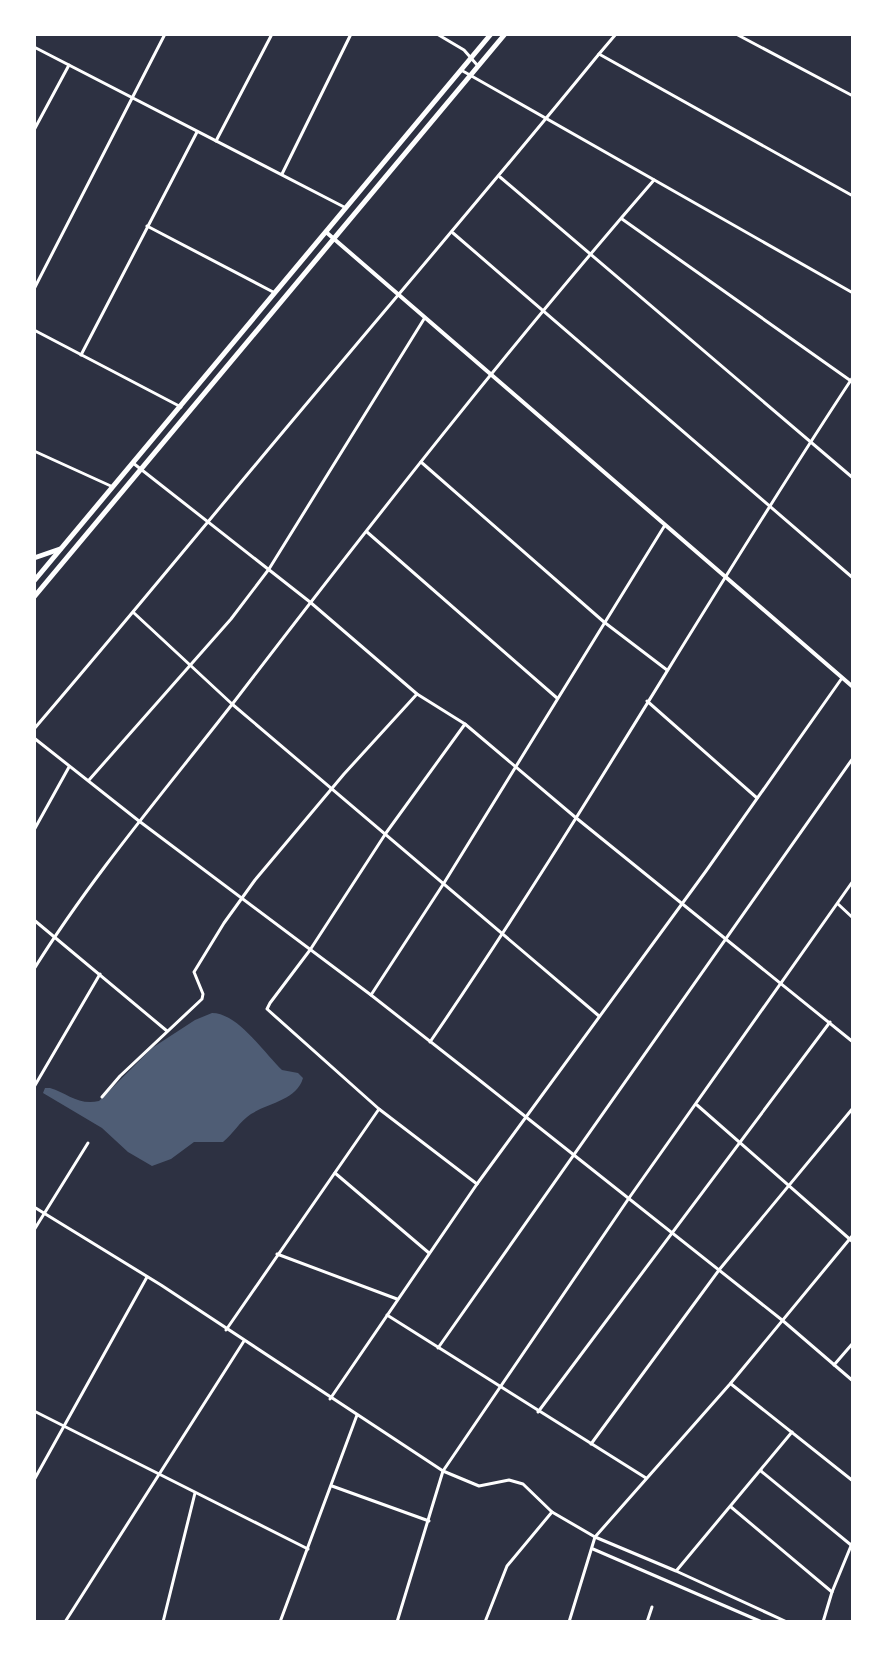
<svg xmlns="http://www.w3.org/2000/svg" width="887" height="1656" viewBox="0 0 887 1656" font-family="'Titillium Web',sans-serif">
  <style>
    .water { fill: #4f5d75 }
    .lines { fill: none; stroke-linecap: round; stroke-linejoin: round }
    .minor { stroke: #fff; stroke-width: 3 }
    .tertiary { stroke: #fff; stroke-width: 4 }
    .trunk { stroke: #fff; stroke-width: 5 }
  </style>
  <rect width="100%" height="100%" fill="#2d3142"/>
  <!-- water -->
  <path class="water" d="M 212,1013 C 238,1013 264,1053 282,1070 L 298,1073 L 303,1078 C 297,1100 268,1103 251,1114 C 240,1121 233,1134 223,1142 L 194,1142 L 171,1159 L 152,1166 L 128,1152 L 102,1128 L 43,1093 L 45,1088 L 50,1088 C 67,1093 79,1106 99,1101 L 152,1048 L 195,1020 Z"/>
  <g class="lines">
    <!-- minor -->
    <g class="minor">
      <path d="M 437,34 L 464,50 L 478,66"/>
      <path d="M 616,34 L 599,54 L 853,196"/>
      <path d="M 736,34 L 853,96"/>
      <path d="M 34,47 L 346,208"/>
      <path d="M 461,70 L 853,293"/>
      <path d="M 34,130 L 69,65"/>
      <path d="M 216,141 L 272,34"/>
      <path d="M 282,174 L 351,34"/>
      <path d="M 500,177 L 853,478"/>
      <path d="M 622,219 L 851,381"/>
      <path d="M 147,226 L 275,293"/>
      <path d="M 453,233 L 853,578"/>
      <path d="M 34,289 L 165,34"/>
      <path d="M 34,330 L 181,407"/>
      <path d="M 81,355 L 197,132"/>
      <path d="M 34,451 L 113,487"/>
      <path d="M 421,462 L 604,622 L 667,670"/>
      <path d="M 133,463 L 310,602 L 417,694 L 465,724 L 575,817 L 853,1042"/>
      <path d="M 367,532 L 557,698"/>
      <path d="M 134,613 L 232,704 L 599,1016"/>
      <path d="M 647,701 L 757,798"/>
      <path d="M 34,729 C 125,623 213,515 303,408 C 402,290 502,173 599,54"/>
      <path d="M 34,738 L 139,821 L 371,995 L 478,1079 L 782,1320 L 853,1381"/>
      <path d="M 89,780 L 231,619 L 269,569 L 424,319"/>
      <path d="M 34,830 L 69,767"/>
      <path d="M 838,904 L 853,918"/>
      <path d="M 34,920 L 167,1031"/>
      <path d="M 34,969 C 94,873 168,787 237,698 C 372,522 509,347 654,180"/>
      <path d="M 371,995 L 444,883 L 665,525"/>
      <path d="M 430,1042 C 579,825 708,596 853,377"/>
      <path d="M 34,1087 L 100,974"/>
      <path d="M 102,1097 L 120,1076 L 202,999 L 203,994 L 194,972 L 224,923 L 255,880 L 344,774 L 417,694"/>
      <path d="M 697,1105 L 853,1242"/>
      <path d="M 379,1109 L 267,1009 L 270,1003 L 310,950 L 386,833 L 465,724"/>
      <path d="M 335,1173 L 429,1253"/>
      <path d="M 34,1207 L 161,1285 L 443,1471 L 479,1486 L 509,1480 L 523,1484 L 552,1512 L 595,1537 L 676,1571 L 787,1622"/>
      <path d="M 34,1230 L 88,1143"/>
      <path d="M 277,1254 L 397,1299"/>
      <path d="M 387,1315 L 646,1478"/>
      <path d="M 226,1330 L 379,1109 L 477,1184"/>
      <path d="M 438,1348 L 853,758"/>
      <path d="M 834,1365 L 853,1343"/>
      <path d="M 731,1384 L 853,1481"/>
      <path d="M 330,1399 L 477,1184 L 706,871 L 842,678"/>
      <path d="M 34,1411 L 308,1549"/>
      <path d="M 538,1412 L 830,1022"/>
      <path d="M 591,1444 L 719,1270 L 853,1108"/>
      <path d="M 761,1471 L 851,1545"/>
      <path d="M 34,1480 L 147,1277"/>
      <path d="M 332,1486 L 429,1521"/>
      <path d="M 731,1507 L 832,1592"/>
      <path d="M 593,1549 L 762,1622"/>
      <path d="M 677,1570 L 792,1432"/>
      <path d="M 65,1622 L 244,1341"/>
      <path d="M 163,1622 L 195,1493"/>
      <path d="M 280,1622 L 357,1415"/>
      <path d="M 397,1622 L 443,1471 L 629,1198 L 853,881"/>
      <path d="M 485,1622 L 507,1566 L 552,1512"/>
      <path d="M 569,1622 L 595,1537 L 730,1384 L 853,1235"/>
      <path d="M 647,1622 L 652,1607"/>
      <path d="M 823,1622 L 832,1592 L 853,1541"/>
    </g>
    <!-- tertiary -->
    <path class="tertiary" d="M 326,232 L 853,687"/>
    <!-- trunk -->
    <g class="trunk">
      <path d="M 34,558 L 60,549"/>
      <path d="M 34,581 L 491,34"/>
      <path d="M 34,597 L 505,34"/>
    </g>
  </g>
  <!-- border -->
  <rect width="887" height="1656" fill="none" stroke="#ffffff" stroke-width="72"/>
</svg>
